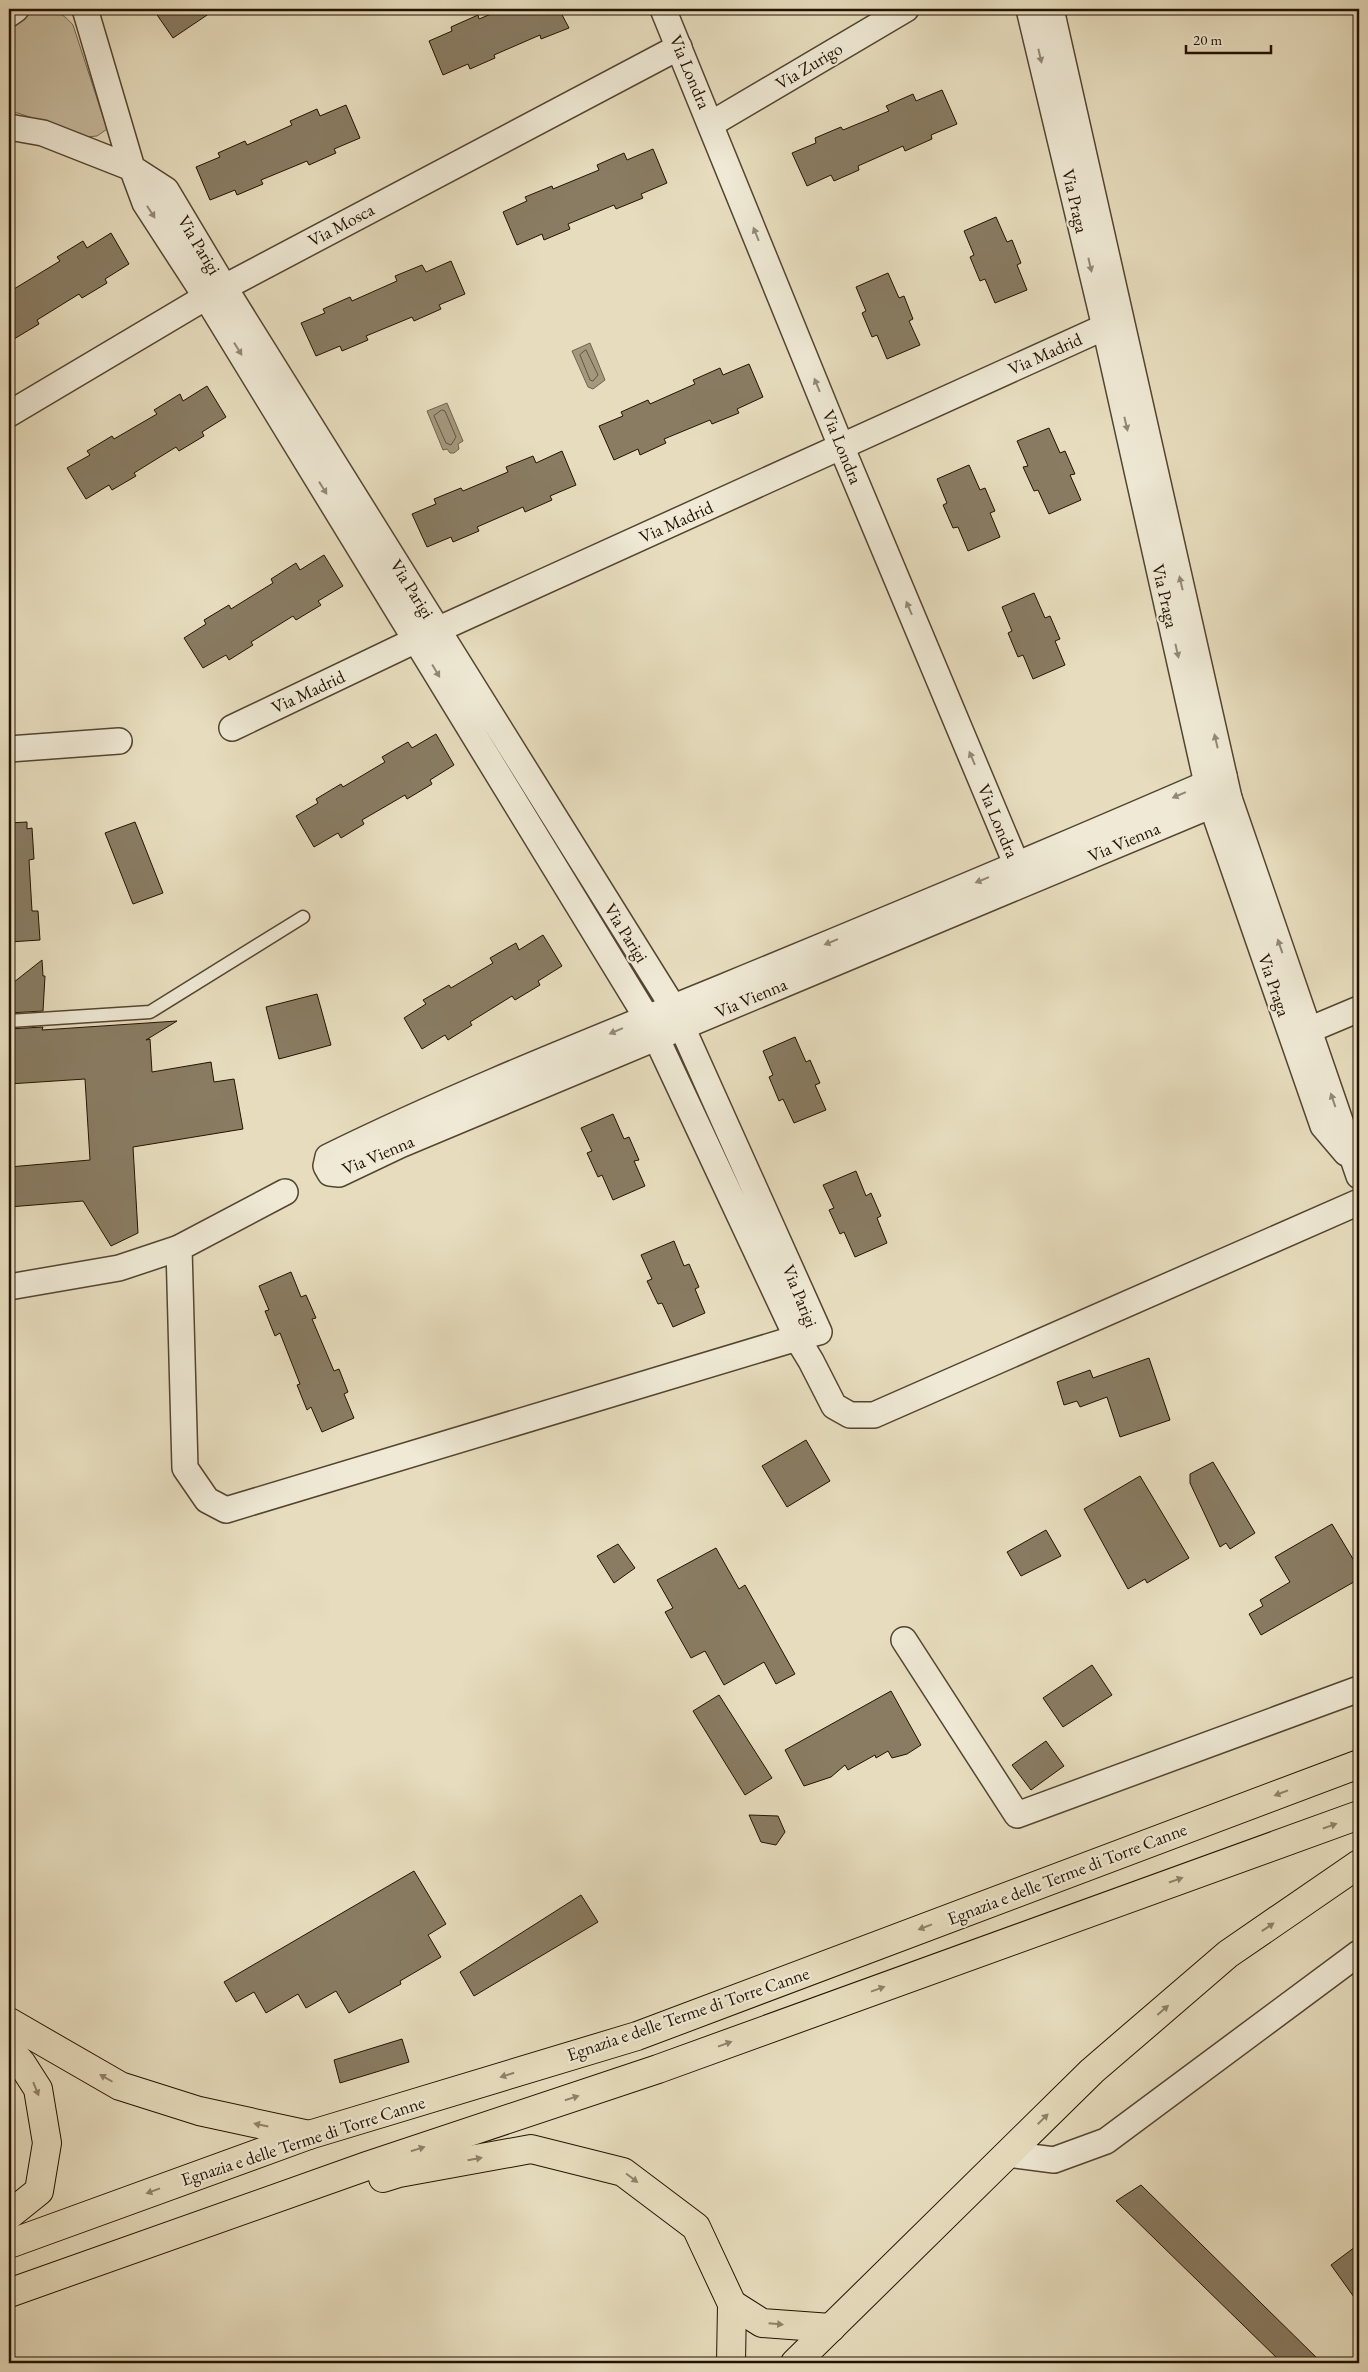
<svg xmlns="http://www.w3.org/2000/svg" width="1368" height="2372" viewBox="0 0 1368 2372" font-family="'EB Garamond',serif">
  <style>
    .green { fill: #c6ba9e; stroke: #746650 }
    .water { fill: #a4987e; stroke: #70624c }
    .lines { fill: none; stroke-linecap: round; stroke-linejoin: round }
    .shore { stroke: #645540; stroke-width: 1 }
    .building { fill: #897c63; stroke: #231201 }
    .service-casing { stroke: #544530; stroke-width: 15 }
    .minor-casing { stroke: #544530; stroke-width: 28 }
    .trunk-casing { stroke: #231201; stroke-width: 30 }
    .service { stroke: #efe9d5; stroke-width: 12 }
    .minor { stroke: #efe9d5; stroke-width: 25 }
    .trunk { stroke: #e7ddbe; stroke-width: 28 }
    .oneway { fill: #938876 }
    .oneway2 { fill: #8f8269 }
    .labels { text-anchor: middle; stroke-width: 4.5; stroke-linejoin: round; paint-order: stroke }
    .street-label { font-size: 18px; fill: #231201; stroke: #efe9d5 }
  </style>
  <rect width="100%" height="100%" fill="#e7ddbe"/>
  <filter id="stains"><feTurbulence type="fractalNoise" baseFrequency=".004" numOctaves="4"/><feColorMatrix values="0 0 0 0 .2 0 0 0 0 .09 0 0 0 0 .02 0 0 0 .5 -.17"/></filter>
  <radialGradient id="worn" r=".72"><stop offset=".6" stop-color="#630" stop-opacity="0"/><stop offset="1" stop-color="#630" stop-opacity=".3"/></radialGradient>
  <!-- green -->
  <path class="green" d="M 34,11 C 53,10 60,10 73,25 L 107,129 L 97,136 L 86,137 L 18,113 L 9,112 L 9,29 Z"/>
  <!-- water -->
  <g class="water">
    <path d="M 590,343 L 605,380 L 593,389 L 588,387 L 572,351 Z"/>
    <path d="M 447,403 L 463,441 L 458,444 L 459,449 L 454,453 L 450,453 L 447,449 L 443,450 L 427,411 Z"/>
  </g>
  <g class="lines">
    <!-- shore -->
    <g class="shore">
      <path d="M 586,350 L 598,375 L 593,381 L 590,380 L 580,355 Z"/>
      <path d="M 442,410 L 445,411 L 456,437 L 451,445 L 446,443 L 434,416 Z"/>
    </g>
  </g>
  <!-- building -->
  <g class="building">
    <path d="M 153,9 L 216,9 L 173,38 Z"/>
    <path d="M 503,9 L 559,9 L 569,28 L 541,39 L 540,35 L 494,55 L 495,58 L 470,69 L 468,64 L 443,75 L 429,41 L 452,31 L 451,27 L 478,15 L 479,19 Z"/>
    <path d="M 942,90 L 957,124 L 931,135 L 932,139 L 905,151 L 903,146 L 858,166 L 859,170 L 834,181 L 831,175 L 807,186 L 792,153 L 816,143 L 815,138 L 841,127 L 843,130 L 889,111 L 886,106 L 913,94 L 916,101 Z"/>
    <path d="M 346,105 L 360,138 L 334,149 L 336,153 L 309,165 L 307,161 L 261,180 L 263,184 L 237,195 L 235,190 L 210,200 L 196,167 L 220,157 L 218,153 L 245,141 L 247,145 L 292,125 L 290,121 L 317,109 L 320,116 Z"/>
    <path d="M 653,149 L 667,183 L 641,194 L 643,198 L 616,209 L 614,205 L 568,224 L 570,229 L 544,240 L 542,234 L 517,245 L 503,212 L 527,201 L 525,197 L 552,186 L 553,189 L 599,170 L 597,165 L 624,153 L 627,160 Z"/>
    <path d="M 996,217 L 1007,242 L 1012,240 L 1021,263 L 1017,265 L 1027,290 L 995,303 L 985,279 L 980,281 L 970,257 L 974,255 L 964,231 Z"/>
    <path d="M 111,233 L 129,264 L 105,279 L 107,283 L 82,298 L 79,294 L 37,320 L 39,324 L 9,342 L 9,292 L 60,261 L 57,257 L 83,241 L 87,248 Z"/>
    <path d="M 451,261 L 465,294 L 439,305 L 441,309 L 414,321 L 412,317 L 366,336 L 368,340 L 342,351 L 340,346 L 316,356 L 301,323 L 325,313 L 323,309 L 350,297 L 352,301 L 397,281 L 395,276 L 422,265 L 426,272 Z"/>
    <path d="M 888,273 L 899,298 L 904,296 L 913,319 L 909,321 L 920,345 L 887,359 L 877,335 L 872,337 L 862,313 L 866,311 L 856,287 Z"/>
    <path d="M 749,364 L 763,397 L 737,409 L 739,413 L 712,424 L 710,420 L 664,439 L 666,443 L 640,455 L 638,449 L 614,460 L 599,426 L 623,416 L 621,412 L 648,400 L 650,404 L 695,384 L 693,380 L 720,368 L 723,375 Z"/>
    <path d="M 207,386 L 226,417 L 202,432 L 204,436 L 179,451 L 176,447 L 134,473 L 136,476 L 112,490 L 109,485 L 86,499 L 67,468 L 90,455 L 87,451 L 112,436 L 114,439 L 157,414 L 154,410 L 180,394 L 183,401 Z"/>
    <path d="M 1049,428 L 1060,453 L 1065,451 L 1075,474 L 1070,475 L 1081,500 L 1049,514 L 1038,490 L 1034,491 L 1023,467 L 1028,466 L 1017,441 Z"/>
    <path d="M 562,451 L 576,485 L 550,496 L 552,500 L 525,512 L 523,507 L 477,527 L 479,531 L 453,542 L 451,537 L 427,547 L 412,514 L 436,504 L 434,499 L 461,488 L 463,491 L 508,472 L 506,467 L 533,456 L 536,463 Z"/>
    <path d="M 969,465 L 980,490 L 985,488 L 995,511 L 990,513 L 1000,537 L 968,551 L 958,527 L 953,528 L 943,505 L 947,503 L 937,479 Z"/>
    <path d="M 324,555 L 343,586 L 318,601 L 321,605 L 296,620 L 293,616 L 251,642 L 253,645 L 229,660 L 226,655 L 203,668 L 184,638 L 206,624 L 204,620 L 229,605 L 231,609 L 273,583 L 271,579 L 296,563 L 300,570 Z"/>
    <path d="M 1034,593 L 1045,618 L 1050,616 L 1060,639 L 1055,641 L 1065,665 L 1033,679 L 1023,655 L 1018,657 L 1008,633 L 1012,631 L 1002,607 Z"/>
    <path d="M 436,734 L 454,765 L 430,780 L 432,784 L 407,799 L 405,795 L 362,820 L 364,824 L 341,838 L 338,833 L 314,847 L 296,816 L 318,803 L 316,799 L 341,784 L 343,787 L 385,762 L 382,757 L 408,742 L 412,748 Z"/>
    <path d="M 27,822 L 27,829 L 32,828 L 34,859 L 29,860 L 32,911 L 38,911 L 40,940 L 9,942 L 9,823 Z"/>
    <path d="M 135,822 L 163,893 L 133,904 L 105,833 Z"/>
    <path d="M 543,935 L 562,966 L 538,981 L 540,985 L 515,1000 L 512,996 L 470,1022 L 472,1025 L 448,1040 L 445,1035 L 422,1049 L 404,1018 L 426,1004 L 423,1000 L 449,985 L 451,988 L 493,963 L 490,958 L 516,943 L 519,950 Z"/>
    <path d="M 42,960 L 43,976 L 45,976 L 43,1011 L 9,1013 L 9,986 Z"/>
    <path d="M 317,994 L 331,1045 L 279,1059 L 266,1007 Z"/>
    <path d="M 177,1021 L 146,1040 L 150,1039 L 152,1072 L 211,1062 L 214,1082 L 234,1079 L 243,1129 L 133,1147 L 138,1233 L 111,1246 L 83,1201 L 9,1207 L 9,1167 L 90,1160 L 85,1079 L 9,1084 L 9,1029 L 43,1027 L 42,1030 Z"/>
    <path d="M 795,1037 L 806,1062 L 810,1060 L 820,1083 L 815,1085 L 826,1110 L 794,1123 L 783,1099 L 779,1101 L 769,1077 L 773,1075 L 763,1051 Z"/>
    <path d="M 613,1114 L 624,1139 L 629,1137 L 639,1160 L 634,1161 L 645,1186 L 613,1200 L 602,1175 L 598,1177 L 587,1153 L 592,1151 L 581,1128 Z"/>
    <path d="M 856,1171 L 866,1196 L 871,1193 L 881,1216 L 877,1218 L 887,1243 L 855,1257 L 844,1232 L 840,1234 L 829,1210 L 834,1208 L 823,1185 Z"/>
    <path d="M 674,1241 L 684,1266 L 689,1264 L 699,1287 L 695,1289 L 705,1313 L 673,1327 L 662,1303 L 658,1304 L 647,1281 L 652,1279 L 641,1255 Z"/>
    <path d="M 291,1272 L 301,1297 L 306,1295 L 316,1318 L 312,1319 L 334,1371 L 339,1369 L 348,1392 L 344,1394 L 354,1418 L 322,1432 L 311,1407 L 307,1410 L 297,1385 L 300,1384 L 280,1333 L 275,1336 L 265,1311 L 269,1310 L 259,1286 Z"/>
    <path d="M 1149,1358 L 1170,1420 L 1120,1437 L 1107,1397 L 1080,1407 L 1077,1401 L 1064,1405 L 1057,1382 L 1090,1370 L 1093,1378 Z"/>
    <path d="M 806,1440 L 830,1481 L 787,1507 L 762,1466 Z"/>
    <path d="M 1213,1462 L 1255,1533 L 1230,1549 L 1226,1543 L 1220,1547 L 1190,1483 L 1190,1474 Z"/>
    <path d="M 1140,1476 L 1189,1558 L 1147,1583 L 1145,1579 L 1128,1589 L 1084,1509 Z"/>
    <path d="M 1332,1524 L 1359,1569 L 1359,1579 L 1261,1635 L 1249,1614 L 1263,1606 L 1260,1600 L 1290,1582 L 1275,1557 Z"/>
    <path d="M 1046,1530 L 1061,1556 L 1021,1576 L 1007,1552 Z"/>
    <path d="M 618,1544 L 635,1568 L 614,1583 L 597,1556 Z"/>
    <path d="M 716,1548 L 739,1589 L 745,1585 L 795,1674 L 776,1684 L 764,1662 L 724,1685 L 705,1651 L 691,1658 L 665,1612 L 673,1608 L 657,1580 Z"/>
    <path d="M 1092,1665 L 1112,1695 L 1063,1727 L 1043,1698 Z"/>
    <path d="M 891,1691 L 921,1745 L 907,1754 L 892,1758 L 888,1751 L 876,1758 L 875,1755 L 848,1770 L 845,1765 L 831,1777 L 804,1786 L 785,1750 Z"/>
    <path d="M 719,1695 L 772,1778 L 745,1795 L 693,1711 Z"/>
    <path d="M 1046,1741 L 1064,1766 L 1031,1790 L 1012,1765 Z"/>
    <path d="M 749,1815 L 778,1816 L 785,1832 L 776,1845 L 761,1842 Z"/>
    <path d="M 414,1871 L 446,1924 L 428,1935 L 441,1957 L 400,1981 L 401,1984 L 349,2013 L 336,1991 L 306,2008 L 298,1994 L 266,2013 L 254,1992 L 236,2002 L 224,1982 Z"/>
    <path d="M 581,1895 L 598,1922 L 474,1996 L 460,1972 Z"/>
    <path d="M 402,2039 L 409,2062 L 340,2083 L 334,2060 Z"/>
    <path d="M 1141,2185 L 1322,2363 L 1282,2363 L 1116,2201 Z"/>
    <path d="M 1359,2244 L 1359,2304 L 1331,2265 Z"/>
  </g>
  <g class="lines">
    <defs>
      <path id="service" d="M 9,1021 L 150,1012 L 303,917"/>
      <g id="minor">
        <path d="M 663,9 L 841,446 L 1023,880"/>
        <path d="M 1029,9 L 1105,327 L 1212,806 L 1323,1126 L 1346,1153"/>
        <path d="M 1051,9 L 1229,798 L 1359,1176"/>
        <path d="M 9,14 L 16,9"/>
        <path d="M 711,124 L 906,9"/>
        <path d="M 9,127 L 43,133 L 132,168 L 166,190 L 224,287 L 673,1007 L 819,1332 L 797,1338 L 647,1018 L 206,297 L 145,203 L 132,168 L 85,9"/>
        <path d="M 9,414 L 206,297 L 679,47"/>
        <path d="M 232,728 L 437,630 L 1120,320"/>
        <path d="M 9,749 L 119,741"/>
        <path d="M 1224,776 C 1058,848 891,918 723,987 C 591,1041 456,1094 328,1157 L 326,1166 L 330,1173 L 339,1174 L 400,1145 L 1229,798"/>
        <path d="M 1309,1030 L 1359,1009"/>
        <path d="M 285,1192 L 179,1248 L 185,1468 L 207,1500 L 226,1510 L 797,1338 L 811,1361 L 834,1406 L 850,1415 L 874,1415 L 1359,1202"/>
        <path d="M 9,1287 L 119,1268 L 179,1248"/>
        <path d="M 904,1640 L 1017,1815 L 1359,1689"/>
        <path d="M 1008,2154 L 1054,2160 L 1106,2141 L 1359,1953"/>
      </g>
      <g id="trunk">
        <path d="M 9,2022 L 120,2086 L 199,2111 L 309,2135"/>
        <path d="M 9,2049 L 22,2064 L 38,2089 L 47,2143 L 39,2191 L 9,2215"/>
        <path d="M 383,2178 L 399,2173 L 531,2149 L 623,2172 L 696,2227 L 732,2304 L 731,2363"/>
        <path d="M 9,2244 L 309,2135 L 637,2036 L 1359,1764"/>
        <path d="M 9,2293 L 367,2166 L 658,2069 L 1359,1815"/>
        <path d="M 732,2304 L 762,2323 L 831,2328"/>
        <path d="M 795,2363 L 1092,2071 L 1228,1954 L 1359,1864"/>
      </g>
    </defs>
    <!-- service casing -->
    <use href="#service" class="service-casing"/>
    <!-- minor casing -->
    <use href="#minor" class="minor-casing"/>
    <!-- trunk casing -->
    <use href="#trunk" class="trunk-casing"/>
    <!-- service -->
    <use href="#service" class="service"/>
    <!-- minor -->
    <use href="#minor" class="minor"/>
    <!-- trunk -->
    <use href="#trunk" class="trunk"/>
  </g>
  <!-- one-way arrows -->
  <defs><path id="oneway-solid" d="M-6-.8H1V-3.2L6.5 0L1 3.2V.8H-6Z" transform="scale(1.25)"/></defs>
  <g class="oneway">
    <use href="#oneway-solid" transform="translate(1040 56) rotate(77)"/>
    <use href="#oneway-solid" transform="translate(151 212) rotate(57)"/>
    <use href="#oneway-solid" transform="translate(756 234) rotate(-112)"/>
    <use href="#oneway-solid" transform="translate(1090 265) rotate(77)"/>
    <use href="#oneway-solid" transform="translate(238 349) rotate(58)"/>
    <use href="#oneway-solid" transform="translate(817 385) rotate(-112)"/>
    <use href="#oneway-solid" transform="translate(1126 424) rotate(77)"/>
    <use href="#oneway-solid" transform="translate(323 488) rotate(58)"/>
    <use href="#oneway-solid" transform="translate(1181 583) rotate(-103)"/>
    <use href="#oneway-solid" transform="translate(909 608) rotate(-113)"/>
    <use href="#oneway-solid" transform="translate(1177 651) rotate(77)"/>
    <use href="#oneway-solid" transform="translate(436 671) rotate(59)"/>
    <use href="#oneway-solid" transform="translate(1216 741) rotate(-103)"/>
    <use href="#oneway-solid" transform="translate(972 758) rotate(-113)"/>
    <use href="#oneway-solid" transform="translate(1179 795) rotate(157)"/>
    <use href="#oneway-solid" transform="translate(982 880) rotate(158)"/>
    <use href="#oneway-solid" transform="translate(831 942) rotate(158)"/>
    <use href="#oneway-solid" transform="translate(1280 946) rotate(-109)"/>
    <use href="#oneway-solid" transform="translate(616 1031) rotate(157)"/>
    <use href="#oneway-solid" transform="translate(1333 1100) rotate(-109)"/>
  </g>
  <g class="oneway2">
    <use href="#oneway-solid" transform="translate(1281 1793) rotate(159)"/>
    <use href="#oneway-solid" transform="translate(1330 1826) rotate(-19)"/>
    <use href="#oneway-solid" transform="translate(1176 1880) rotate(-19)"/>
    <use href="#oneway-solid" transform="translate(925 1927) rotate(159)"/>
    <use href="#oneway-solid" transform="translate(1268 1927) rotate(-34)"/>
    <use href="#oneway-solid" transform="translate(878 1989) rotate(-20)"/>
    <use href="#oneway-solid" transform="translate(1163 2010) rotate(-41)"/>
    <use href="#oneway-solid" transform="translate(725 2044) rotate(-20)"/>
    <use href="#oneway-solid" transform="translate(507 2075) rotate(163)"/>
    <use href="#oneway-solid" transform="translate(106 2078) rotate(-150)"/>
    <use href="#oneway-solid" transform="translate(36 2089) rotate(68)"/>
    <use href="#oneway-solid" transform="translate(572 2098) rotate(-18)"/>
    <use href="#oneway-solid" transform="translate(1043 2119) rotate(-45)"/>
    <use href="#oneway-solid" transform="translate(261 2125) rotate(-168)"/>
    <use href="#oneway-solid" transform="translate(418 2149) rotate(-18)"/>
    <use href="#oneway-solid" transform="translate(475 2159) rotate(-10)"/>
    <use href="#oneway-solid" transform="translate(632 2178) rotate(37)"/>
    <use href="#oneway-solid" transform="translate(153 2191) rotate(160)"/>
    <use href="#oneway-solid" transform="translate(776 2324) rotate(5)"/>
  </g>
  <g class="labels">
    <!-- street labels -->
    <g class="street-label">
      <text transform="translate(809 66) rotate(-31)" y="6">Via Zurigo</text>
      <text transform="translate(690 72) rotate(67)" y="6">Via Londra</text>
      <text transform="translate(1075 201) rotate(77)" y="6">Via Praga</text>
      <text transform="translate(341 225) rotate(-28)" y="6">Via Mosca</text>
      <text transform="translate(199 245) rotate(59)" y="6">Via Parigi</text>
      <text transform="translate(1045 354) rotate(-24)" y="6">Via Madrid</text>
      <text transform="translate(842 447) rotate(68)" y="6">Via Londra</text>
      <text transform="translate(676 522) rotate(-24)" y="6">Via Madrid</text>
      <text transform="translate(412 589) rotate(58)" y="6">Via Parigi</text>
      <text transform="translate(1165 596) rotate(77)" y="6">Via Praga</text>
      <text transform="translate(308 692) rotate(-25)" y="6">Via Madrid</text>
      <text transform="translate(998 821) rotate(67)" y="6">Via Londra</text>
      <text transform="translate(1124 842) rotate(-23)" y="6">Via Vienna</text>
      <text transform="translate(626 933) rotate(58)" y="6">Via Parigi</text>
      <text transform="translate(1274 985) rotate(71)" y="6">Via Praga</text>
      <text transform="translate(751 998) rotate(-23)" y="6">Via Vienna</text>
      <text transform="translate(378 1155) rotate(-23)" y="6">Via Vienna</text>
      <text transform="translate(800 1296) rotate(68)" y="6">Via Parigi</text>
      <text transform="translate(1067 1874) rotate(-21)" y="6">Egnazia e delle Terme di Torre Canne</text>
      <text transform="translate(688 2014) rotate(-19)" y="6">Egnazia e delle Terme di Torre Canne</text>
      <text transform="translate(303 2141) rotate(-18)" y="6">Egnazia e delle Terme di Torre Canne</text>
    </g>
  </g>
  <!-- margin -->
  <rect width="1368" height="2372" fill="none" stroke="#e7ddbe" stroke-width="30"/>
  <rect x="10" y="10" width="1348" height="2352" fill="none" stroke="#231201" stroke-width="2.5"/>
  <rect x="15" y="15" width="1338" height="2342" fill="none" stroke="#231201"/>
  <!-- scale -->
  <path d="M1186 45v8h85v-8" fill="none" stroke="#231201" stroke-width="2.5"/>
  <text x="1193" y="45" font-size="15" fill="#231201" stroke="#efe9d5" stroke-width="4" paint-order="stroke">20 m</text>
  <rect width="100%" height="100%" filter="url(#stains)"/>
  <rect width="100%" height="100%" fill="url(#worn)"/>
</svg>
